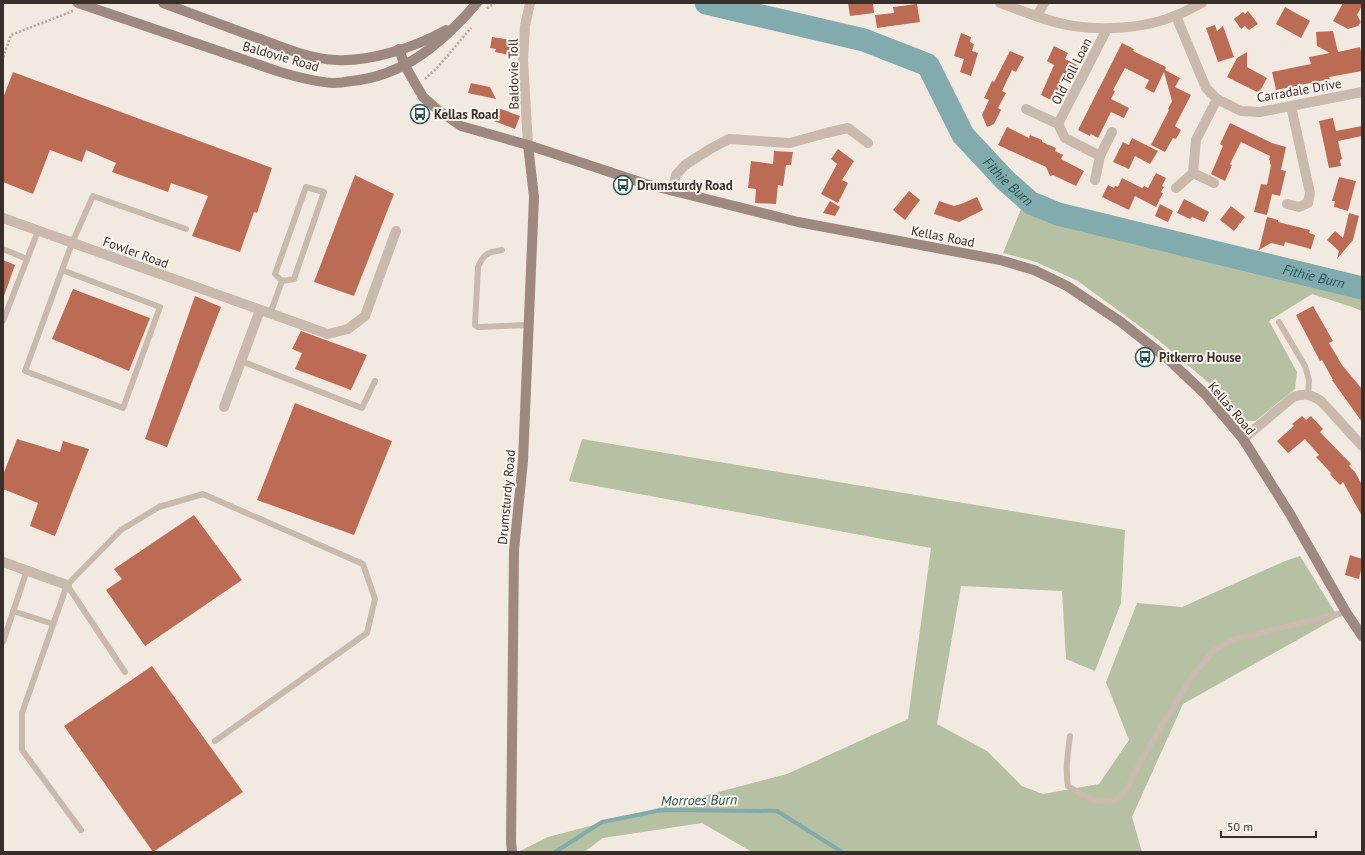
<svg xmlns="http://www.w3.org/2000/svg" width="1365" height="855" viewBox="0 0 1365 855" font-family="'PT Sans',sans-serif">
  <style>
    .green { fill: #b6c0a2 }
    .lines { fill: none; stroke-linecap: round; stroke-linejoin: round }
    .stream { stroke: #82abad; stroke-width: 4 }
    .river { stroke: #82abad; stroke-width: 23 }
    .building { fill: #bc6c54 }
    .path { stroke: #b5a498; stroke-width: 2.5; stroke-dasharray: 2 2; stroke-linecap: butt }
    .lane { stroke: #c9baad; stroke-width: 6 }
    .street { stroke: #c9baad; stroke-width: 10 }
    .secondary { stroke: #9d897f; stroke-width: 10 }
    .labels { text-anchor: middle; stroke-width: 4; stroke-linejoin: round; paint-order: stroke }
    .street-label { font-size: 13px; fill: #382f2b; stroke: #f9f4ed }
    .poi-label { font-size: 13px; font-weight: bold; fill: #382f2b; stroke: #f9f4ed; text-anchor: start }
    .water-label { font-size: 14px; font-style: italic; fill: #245457; stroke: #f9f4ed }
  </style>
  <rect width="100%" height="100%" fill="#f2eae1"/>
  <!-- green -->
  <g class="green">
    <path d="M 1028,192 L 1122,224 L 1362,280 L 1362,311 L 1352,307 L 1312,294 L 1269,321 L 1297,372 L 1295,389 L 1255,421 L 1243,421 L 1210,384 L 1157,339 L 1078,281 L 1036,262 L 1003,253 Z"/>
    <path d="M 582,439 L 1125,530 L 1121,603 L 1095,671 L 1066,659 L 1062,591 L 961,586 L 937,724 L 987,751 L 1022,786 L 1043,794 L 1099,784 L 1129,740 L 1106,682 L 1137,603 L 1182,607 L 1285,561 L 1300,556 L 1338,617 L 1183,704 L 1132,817 L 1142,852 L 752,852 L 702,823 L 603,838 L 584,852 L 518,852 L 548,837 L 787,774 L 908,719 L 931,548 L 569,481 Z"/>
  </g>
  <g class="lines">
    <!-- stream -->
    <path class="stream" d="M 555,852 L 602,822 L 662,810 L 777,811 L 842,852"/>
    <!-- river -->
    <path class="river" id="s1" d="M 706,3 L 864,40 L 928,65 L 963,135 L 1005,180 L 1031,203 L 1058,214 L 1362,288"/>
  </g>
  <!-- building -->
  <g class="building">
    <path d="M 848,3 L 873,3 L 874,13 L 850,16 Z"/>
    <path d="M 1343,3 L 1362,3 L 1362,6 L 1357,15 L 1361,22 L 1358,26 L 1348,29 L 1333,21 Z"/>
    <path d="M 917,4 L 920,22 L 877,28 L 875,15 L 894,13 L 893,7 Z"/>
    <path d="M 1285,7 L 1310,21 L 1301,38 L 1276,24 Z"/>
    <path d="M 1248,11 L 1258,24 L 1249,30 L 1245,26 L 1241,29 L 1234,19 L 1243,12 L 1245,14 Z"/>
    <path d="M 1215,25 L 1217,31 L 1223,26 L 1234,57 L 1218,62 L 1206,28 Z"/>
    <path d="M 1333,31 L 1338,52 L 1360,47 L 1362,57 L 1362,71 L 1329,77 L 1330,79 L 1276,90 L 1272,72 L 1311,64 L 1309,57 L 1330,53 L 1317,46 L 1316,32 Z"/>
    <path d="M 961,33 L 971,37 L 970,42 L 974,44 L 972,51 L 978,53 L 971,76 L 960,72 L 964,59 L 954,56 Z"/>
    <path d="M 492,37 L 511,40 L 509,55 L 495,52 L 496,49 L 490,48 Z"/>
    <path d="M 1122,43 L 1134,49 L 1133,51 L 1166,67 L 1165,70 L 1180,78 L 1175,87 L 1191,95 L 1175,126 L 1181,130 L 1176,139 L 1173,138 L 1165,152 L 1151,145 L 1169,110 L 1168,109 L 1172,101 L 1164,72 L 1154,93 L 1145,88 L 1149,80 L 1125,68 L 1113,90 L 1115,91 L 1111,99 L 1129,108 L 1124,118 L 1111,112 L 1098,138 L 1091,134 L 1090,136 L 1078,130 Z"/>
    <path d="M 1054,46 L 1068,53 L 1065,59 L 1077,65 L 1072,76 L 1067,74 L 1053,101 L 1041,95 L 1054,65 L 1047,61 Z"/>
    <path d="M 1010,51 L 1024,57 L 1016,72 L 1012,70 L 1002,91 L 1006,93 L 998,108 L 1001,110 L 994,124 L 987,127 L 982,115 L 989,100 L 984,98 L 992,81 L 994,82 Z"/>
    <path d="M 1247,52 L 1247,67 L 1267,78 L 1259,93 L 1227,77 L 1237,58 Z"/>
    <path d="M 13,72 L 272,168 L 257,213 L 254,212 L 240,252 L 192,236 L 208,196 L 171,183 L 168,192 L 112,172 L 116,163 L 86,150 L 82,162 L 50,150 L 33,194 L 3,182 L 3,98 Z"/>
    <path d="M 471,83 L 490,87 L 496,99 L 468,93 Z"/>
    <path d="M 498,108 L 520,116 L 515,129 L 494,121 Z"/>
    <path d="M 1333,118 L 1336,131 L 1362,126 L 1362,136 L 1338,141 L 1342,159 L 1340,160 L 1341,166 L 1329,168 L 1319,121 Z"/>
    <path d="M 1230,123 L 1272,143 L 1286,147 L 1281,170 L 1286,171 L 1280,196 L 1272,194 L 1267,215 L 1254,212 L 1261,184 L 1267,185 L 1271,165 L 1270,164 L 1270,160 L 1269,160 L 1270,156 L 1241,142 L 1230,164 L 1232,165 L 1225,181 L 1211,174 L 1223,146 L 1220,144 Z"/>
    <path d="M 1007,127 L 1029,138 L 1030,135 L 1042,140 L 1042,142 L 1056,148 L 1055,151 L 1063,155 L 1061,159 L 1084,171 L 1076,186 L 1053,175 L 1050,176 L 1046,167 L 998,145 Z"/>
    <path d="M 1132,138 L 1158,151 L 1150,164 L 1135,156 L 1129,169 L 1113,162 L 1123,142 L 1129,145 Z"/>
    <path d="M 838,149 L 854,161 L 842,180 L 848,183 L 838,203 L 821,194 L 837,164 L 831,159 Z"/>
    <path d="M 774,151 L 793,152 L 791,165 L 786,165 L 783,186 L 778,185 L 776,204 L 755,203 L 756,189 L 748,188 L 751,161 L 773,164 Z"/>
    <path d="M 1156,173 L 1166,178 L 1162,186 L 1164,187 L 1161,192 L 1163,193 L 1156,207 L 1135,196 L 1129,210 L 1102,197 L 1108,185 L 1114,188 L 1115,186 L 1118,187 L 1122,178 L 1142,188 L 1144,186 L 1148,188 Z"/>
    <path d="M 355,175 L 394,194 L 354,296 L 314,282 Z"/>
    <path d="M 1339,177 L 1356,181 L 1348,211 L 1334,207 L 1335,201 L 1332,201 Z"/>
    <path d="M 909,191 L 920,200 L 905,220 L 893,210 Z"/>
    <path d="M 977,197 L 983,210 L 959,222 L 934,214 L 939,201 L 954,206 L 961,204 Z"/>
    <path d="M 1184,199 L 1209,212 L 1204,222 L 1192,217 L 1190,219 L 1177,213 Z"/>
    <path d="M 830,201 L 840,207 L 835,216 L 823,213 Z"/>
    <path d="M 1160,204 L 1173,211 L 1168,222 L 1155,216 Z"/>
    <path d="M 1231,206 L 1245,217 L 1234,231 L 1220,220 Z"/>
    <path d="M 1349,213 L 1359,216 L 1353,240 L 1337,259 L 1339,251 L 1327,240 L 1335,231 L 1343,238 Z"/>
    <path d="M 1267,217 L 1278,220 L 1278,222 L 1310,230 L 1309,233 L 1315,235 L 1311,249 L 1285,242 L 1284,246 L 1271,243 L 1259,250 Z"/>
    <path d="M 3,260 L 15,265 L 4,296 L 3,295 Z"/>
    <path d="M 73,289 L 150,318 L 129,371 L 52,339 Z"/>
    <path d="M 195,296 L 221,307 L 167,447 L 145,439 Z"/>
    <path d="M 1313,306 L 1333,341 L 1329,343 L 1342,365 L 1362,389 L 1362,422 L 1332,380 L 1333,380 L 1322,360 L 1320,361 L 1296,315 Z"/>
    <path d="M 301,331 L 367,355 L 351,390 L 295,369 L 302,353 L 292,349 Z"/>
    <path d="M 295,403 L 392,441 L 354,535 L 257,500 Z"/>
    <path d="M 1302,416 L 1306,420 L 1311,416 L 1323,429 L 1320,432 L 1351,464 L 1349,466 L 1355,472 L 1362,485 L 1362,516 L 1343,482 L 1340,485 L 1330,474 L 1331,473 L 1316,457 L 1319,455 L 1305,439 L 1288,453 L 1277,441 L 1294,426 L 1292,424 Z"/>
    <path d="M 17,439 L 60,452 L 63,441 L 89,449 L 55,536 L 30,526 L 38,503 L 3,489 L 3,475 Z"/>
    <path d="M 194,515 L 242,580 L 145,646 L 106,590 L 122,579 L 114,569 Z"/>
    <path d="M 1350,555 L 1362,559 L 1362,566 L 1359,579 L 1345,575 Z"/>
    <path d="M 152,666 L 243,792 L 153,852 L 64,726 Z"/>
  </g>
  <g class="lines">
    <!-- path -->
    <g class="path">
      <path d="M 487,8 L 495,3"/>
      <path d="M 3,57 L 11,35 L 73,11"/>
      <path d="M 425,79 L 438,67 L 471,28"/>
    </g>
    <!-- lane -->
    <g class="lane">
      <path d="M 3,249 L 27,259"/>
      <path d="M 502,250 C 488,252 484,253 478,267 L 475,325 L 478,327 L 528,325"/>
      <path d="M 62,270 L 160,307 L 123,408 L 25,371 L 72,243 L 93,196 L 186,229"/>
      <path d="M 270,314 L 282,281 L 275,274 L 306,187 L 324,192 L 294,279 L 282,281"/>
      <path d="M 3,321 L 38,231"/>
      <path d="M 1279,322 L 1305,366 L 1309,380 L 1308,394"/>
      <path d="M 241,361 L 362,408 L 375,381"/>
      <path d="M 67,585 L 125,672"/>
      <path d="M 13,611 L 53,624"/>
      <path d="M 3,642 L 27,570"/>
      <path d="M 1070,736 C 1068,753 1065,768 1068,786 L 1092,800 L 1114,801 L 1126,791 L 1143,757 L 1193,675 L 1214,650 L 1232,640 L 1346,612"/>
      <path d="M 81,830 L 22,750 L 22,713 L 67,585 L 121,530 L 159,507 L 203,494 L 363,564 L 375,599 L 367,633 L 215,741"/>
    </g>
    <!-- street -->
    <g class="street">
      <path d="M 1000,3 C 1023,11 1050,23 1074,26 C 1105,31 1147,28 1177,15 C 1185,12 1193,7 1202,3"/>
      <path d="M 1037,16 L 1044,3"/>
      <path d="M 1176,16 L 1206,88 L 1217,99 L 1241,111 L 1260,112 L 1362,92"/>
      <path d="M 1026,109 L 1058,124 L 1065,138 L 1100,156"/>
      <path d="M 1058,124 L 1107,29"/>
      <path d="M 528,145 L 523,60 L 525,26 L 530,3"/>
      <path d="M 1095,180 L 1100,156 L 1112,132"/>
      <path d="M 1214,183 L 1193,173 L 1196,140 L 1217,99"/>
      <path d="M 1176,188 L 1193,173"/>
      <path d="M 673,191 L 676,175 L 685,165 L 710,149 L 729,139 L 790,143 L 826,133 L 848,128 L 868,143"/>
      <path d="M 1287,204 L 1299,207 L 1308,203 L 1310,193 L 1291,106"/>
      <path d="M 3,218 L 328,334 L 348,329 L 365,316 L 396,231"/>
      <path d="M 224,407 L 260,310"/>
      <path d="M 1243,439 L 1293,397 C 1304,393 1312,394 1322,402 L 1362,446"/>
      <path d="M 3,562 L 67,585"/>
    </g>
    <!-- secondary -->
    <g class="secondary">
      <path d="M 78,3 L 280,72 C 297,77 315,82 333,83 C 339,83 346,82 351,81 C 405,76 443,42 477,3"/>
      <path d="M 163,3 C 195,15 227,27 260,39 C 284,48 310,59 336,60 C 370,62 416,47 446,30"/>
      <path d="M 399,49 L 405,66 L 423,97 L 438,110 L 461,126 L 528,145 L 646,184 L 798,222 L 1000,260 L 1034,270 L 1067,286 L 1121,322 L 1169,360 L 1205,394 L 1243,439 L 1290,514 L 1346,612 L 1362,636"/>
      <path d="M 512,852 L 511,842 L 514,550 L 523,461 L 534,197 L 528,145"/>
    </g>
  </g>
  <!-- icons -->
  <defs>
    <symbol id="bus-ring" viewBox="-11 -11 22 22"><circle r="9.5" fill="#f9f4ed" stroke="#245457" stroke-width="1.5"/><path d="M-5-6H5V4H4V6H2V4H-2V6H-4V4H-5ZM-3.5-4V0h7V-4ZM-3.5 1.2v1.5H-2V1.2ZM2 1.2v1.5H3.5V1.2Z" fill="#245457"/></symbol>
  </defs>
  <g fill-rule="evenodd">
    <use href="#bus-ring" x="409" y="103" width="22" height="22"/>
    <use href="#bus-ring" x="612" y="174" width="22" height="22"/>
    <use href="#bus-ring" x="1134" y="346" width="22" height="22"/>
  </g>
  <g class="labels">
    <!-- street labels -->
    <g class="street-label">
      <text transform="translate(281 56) rotate(16)" y="5">Baldovie Road</text>
      <text transform="translate(1071 71) rotate(-63)" y="5">Old Toll Loan</text>
      <text transform="translate(513 74) rotate(-91)" y="5">Baldovie Toll</text>
      <text transform="translate(1299 90) rotate(-10)" y="5">Carradale Drive</text>
      <text transform="translate(943 236) rotate(11)" y="5">Kellas Road</text>
      <text transform="translate(136 252) rotate(20)" y="5">Fowler Road</text>
      <text transform="translate(1232 408) rotate(50)" y="5">Kellas Road</text>
      <text transform="translate(506 497) rotate(-85)" y="5">Drumsturdy Road</text>
    </g>
    <!-- poi labels -->
    <g class="poi-label">
      <text x="434" y="119">Kellas Road</text>
      <text x="637" y="190">Drumsturdy Road</text>
      <text x="1159" y="362">Pitkerro House</text>
    </g>
    <!-- water labels -->
    <g class="water-label">
      <text dy="5" stroke="none"><textPath href="#s1" startOffset="374">Fithie Burn</textPath></text>
      <text dy="5" stroke="none"><textPath href="#s1" startOffset="698">Fithie Burn</textPath></text>
      <text transform="translate(699 800) rotate(-1)" y="5">Morroes Burn</text>
    </g>
  </g>
  <!-- border -->
  <rect width="1365" height="855" fill="none" stroke="#382f2b" stroke-width="8"/>
  <!-- scale -->
  <path d="M1221 831v6h95v-6" fill="none" stroke="#382f2b" stroke-width="2"/>
  <text x="1227" y="831" font-size="12" fill="#382f2b" stroke="#f9f4ed" stroke-width="3" paint-order="stroke">50 m</text>
</svg>
